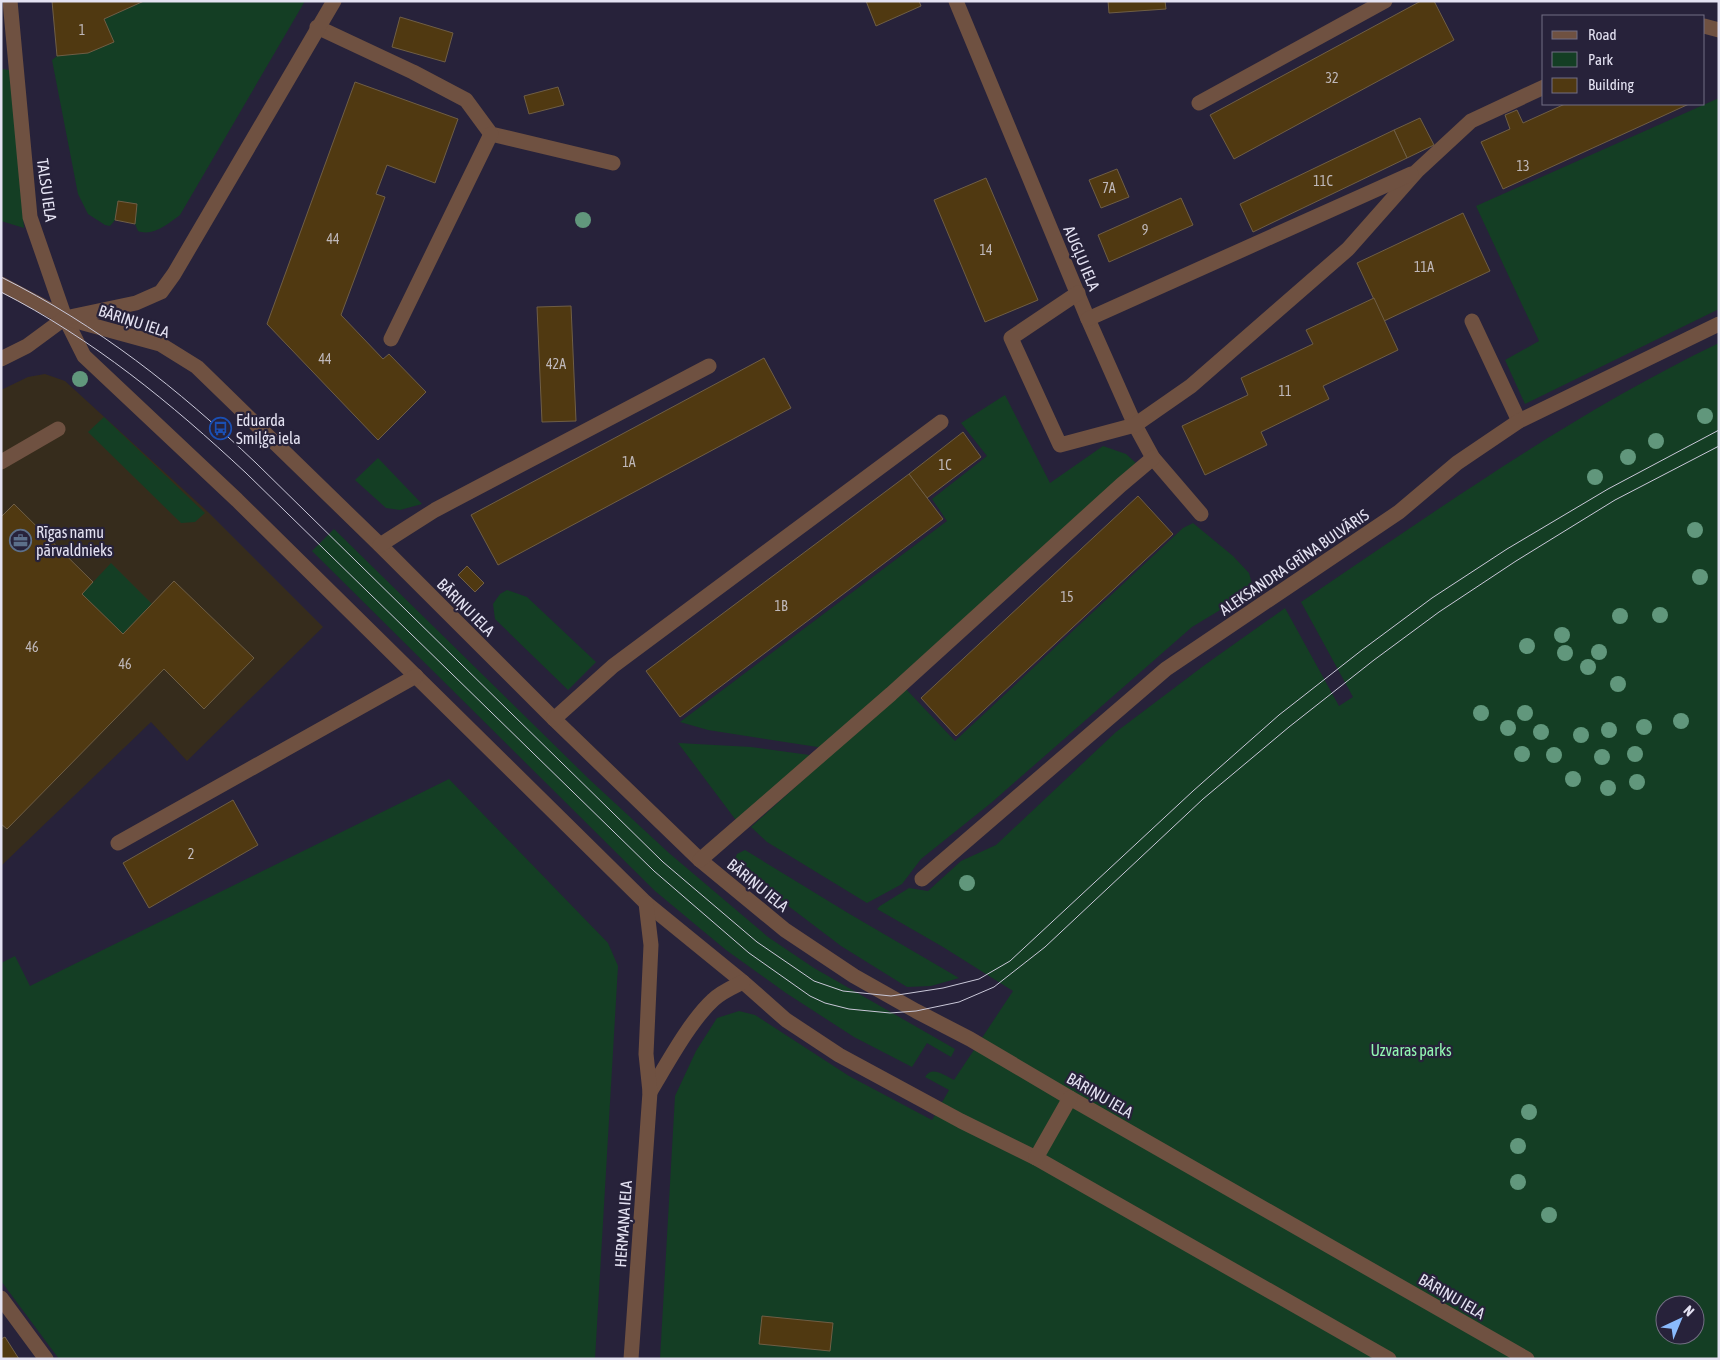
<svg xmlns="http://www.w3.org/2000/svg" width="1720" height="1360" viewBox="0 0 1720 1360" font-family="'Asap Condensed',sans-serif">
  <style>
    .commercial { fill: #362c1c }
    .green { fill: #143e24; fill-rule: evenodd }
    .building { fill: #503911; stroke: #6f5e45 }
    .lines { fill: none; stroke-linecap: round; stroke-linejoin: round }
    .minor { stroke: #6f5141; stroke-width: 15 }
    .tram { stroke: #cac8d9; stroke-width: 1 }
    .tree { fill: #61977c }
    .labels { text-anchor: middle; stroke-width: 4.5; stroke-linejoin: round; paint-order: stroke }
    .number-label { font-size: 14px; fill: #bfb8ba }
    .street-label { font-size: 16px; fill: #e4e2f2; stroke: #27223a }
    .poi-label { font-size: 16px; fill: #e4e2f2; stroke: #27223a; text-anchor: start }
    .park-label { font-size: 16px; fill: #91f7b2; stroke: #27223a }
  </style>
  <rect width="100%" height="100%" fill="#27223a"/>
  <!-- commercial -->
  <path class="commercial" d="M 45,374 L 65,381 L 208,512 L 323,627 L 187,761 L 151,722 L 1,866 L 1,390 L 28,377 Z"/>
  <!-- green -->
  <g class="green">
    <path d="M 144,1 L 305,1 L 180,215 C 169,223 153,237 138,231 L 135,224 L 137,204 L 118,201 L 115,220 L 110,226 L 105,225 L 88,214 L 78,194 L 52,60 L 57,56 L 84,53 L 113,42 L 104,19 Z"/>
    <path d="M 1,69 L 10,70 L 24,228 L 1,221 Z"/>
    <path d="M 1719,98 L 1719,309 L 1525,404 L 1505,360 L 1539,341 L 1476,206 Z"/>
    <path d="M 1719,343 L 1719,1359 L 660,1359 L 675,1096 L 696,1051 L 717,1018 L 739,1011 L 755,1015 L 849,1076 L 932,1120 L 949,1090 L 925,1077 C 932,1065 945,1076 954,1080 L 1013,991 L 943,947 L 877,909 L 880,906 L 909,888 L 928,891 L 961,861 L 996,845 L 1116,732 L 1206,664 L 1285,608 L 1339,706 L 1353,697 L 1301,602 C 1436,511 1571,414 1719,343 ZM 1665,1305 L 1695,1305 L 1695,1335 L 1665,1335 Z"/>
    <path d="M 1005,395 L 1050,483 L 1103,446 L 1126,454 L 1137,464 L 824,748 L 708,730 L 680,722 L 947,521 L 932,499 L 987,456 L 961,423 Z"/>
    <path d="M 104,417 L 205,513 L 195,522 L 181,523 L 88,432 Z"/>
    <path d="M 378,458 L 422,504 L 400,510 L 386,508 L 355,480 Z"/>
    <path d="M 1193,523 L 1233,556 L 1249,573 L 1253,588 L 1240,598 L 1192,627 L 991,803 L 921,859 L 902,884 L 867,903 L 767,842 L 751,827 L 905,688 L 955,741 L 1183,528 Z"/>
    <path d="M 334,529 L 590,780 L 669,853 L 768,937 L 814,968 L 955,1049 L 951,1057 L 927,1043 L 912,1067 L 854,1037 L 786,993 L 726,950 L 655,891 L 312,551 Z"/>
    <path d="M 111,563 L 152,604 L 123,634 L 82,594 Z"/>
    <path d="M 507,590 L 527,597 L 596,662 L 568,690 L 495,619 L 493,604 L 500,594 Z"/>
    <path d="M 678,743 L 751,747 L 817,756 L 738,823 Z"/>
    <path d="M 449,779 L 608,943 L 618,966 L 595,1359 L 59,1359 L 1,1281 L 1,963 L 15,956 L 30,986 Z"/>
    <path d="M 745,850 L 848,913 L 959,978 L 931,986 L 907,987 L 841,946 L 733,864 L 737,854 Z"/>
  </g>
  <!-- building -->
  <g class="building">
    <path d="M 52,1 L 144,1 L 104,19 L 114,42 L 88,53 L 57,56 Z"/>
    <path d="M 866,1 L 919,1 L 921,6 L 876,26 Z"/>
    <path d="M 1108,1 L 1165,1 L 1166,9 L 1109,13 Z"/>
    <path d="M 1421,1 L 1434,1 L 1454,40 L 1234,159 L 1210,115 Z"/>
    <path d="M 400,17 L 453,33 L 445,62 L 392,47 Z"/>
    <path d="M 355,82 L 458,119 L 435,183 L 387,165 L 376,194 L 385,197 L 341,315 L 383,359 L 389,354 L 426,392 L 378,440 L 267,324 Z"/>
    <path d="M 558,87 L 564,105 L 529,114 L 524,96 Z"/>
    <path d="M 1565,104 L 1689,104 L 1503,189 L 1481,142 L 1510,129 L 1505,115 L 1517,110 L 1523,123 Z"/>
    <path d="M 1420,118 L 1434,145 L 1407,158 L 1394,130 Z"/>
    <path d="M 1394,130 L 1407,158 L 1253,232 L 1240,204 Z"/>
    <path d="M 1117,169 L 1129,197 L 1101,208 L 1089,180 Z"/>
    <path d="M 986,178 L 1038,300 L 985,322 L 934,200 Z"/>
    <path d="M 1181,198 L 1193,225 L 1109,262 L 1098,235 Z"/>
    <path d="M 118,201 L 137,204 L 135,224 L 115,220 Z"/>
    <path d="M 1463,213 L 1490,271 L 1384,321 L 1357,263 Z"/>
    <path d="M 1374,298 L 1398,350 L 1323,386 L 1329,399 L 1261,432 L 1267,445 L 1205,475 L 1182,426 L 1248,395 L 1241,378 L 1313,344 L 1306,330 Z"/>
    <path d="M 571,306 L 576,421 L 542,422 L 537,307 Z"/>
    <path d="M 764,358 L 791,408 L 498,565 L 471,515 Z"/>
    <path d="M 963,432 L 981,457 L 927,498 L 909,474 Z"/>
    <path d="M 909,474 L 943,519 L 680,717 L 646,671 Z"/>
    <path d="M 1138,496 L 1173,534 L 956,736 L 921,698 Z"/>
    <path d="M 14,504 L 93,582 L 82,594 L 123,634 L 174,581 L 254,658 L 204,709 L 164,669 L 7,829 L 1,824 L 1,517 Z"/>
    <path d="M 467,566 L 484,583 L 475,592 L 458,575 Z"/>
    <path d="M 233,800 L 258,845 L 149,908 L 123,863 Z"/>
    <path d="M 762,1316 L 833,1323 L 830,1351 L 759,1344 Z"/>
    <path d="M 5,1337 L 19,1359 L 1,1359 L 1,1339 Z"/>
  </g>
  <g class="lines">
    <!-- minor -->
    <g class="minor">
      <path d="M 10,1 L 30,217 L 65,318 L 84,356 L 237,500 L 646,903 L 743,982 L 786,1020 L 839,1055 L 961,1121 L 1036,1158 L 1389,1359"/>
      <path d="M 956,1 L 1088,319 L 1135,425 L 1153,458 L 1201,514"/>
      <path d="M 1704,26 L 1719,30"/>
      <path d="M 317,27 L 413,72 L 466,100 L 491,134 L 613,163"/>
      <path d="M 1199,103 L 1385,1"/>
      <path d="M 1,284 L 65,318 L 160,344 L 197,367 L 380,545 L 554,719 L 700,860 L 785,930 L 854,976 L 916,1011 L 970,1039 L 1070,1098 L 1527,1359"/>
      <path d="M 1078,293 L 1011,338 L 1060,445 L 1135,425 L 1191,386 L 1348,249 L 1417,171 L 1471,121 L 1544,87"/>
      <path d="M 1088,319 L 1411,174"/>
      <path d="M 1472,321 L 1519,421"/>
      <path d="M 391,339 L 491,134"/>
      <path d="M 1,359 L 27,346 L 65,318 L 136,303 L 161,292 L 174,274 L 334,1"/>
      <path d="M 1,462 L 58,429"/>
      <path d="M 380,545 L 435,510 L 709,366"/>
      <path d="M 554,719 L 613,666 L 941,422"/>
      <path d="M 118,843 L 416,676"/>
      <path d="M 700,860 L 891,694 L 1121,485 L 1153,458"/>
      <path d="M 922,879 L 1166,669 L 1399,512 L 1457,463 L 1519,421 L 1719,324"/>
      <path d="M 650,1092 C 667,1064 690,1021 713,1000 C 721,992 733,987 743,982"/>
      <path d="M 1036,1158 L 1070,1098"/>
      <path d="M 1,1298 L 46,1359"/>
      <path d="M 631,1359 L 650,1092 L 646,1054 L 651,945 L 646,903"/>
    </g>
    <!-- tram -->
    <g class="tram">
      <path d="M 1,277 C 99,326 177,388 256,463 L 663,862 L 757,942 L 814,981 L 843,991 L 891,996 L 943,988 L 979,979 L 1010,961 L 1193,791 L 1279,715 L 1362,650 L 1432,598 L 1507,549 L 1608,489 L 1719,430"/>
      <path d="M 1,292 C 93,339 171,403 246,473 L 654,871 L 749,953 L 810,996 L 825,1003 L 849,1009 L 890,1013 L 916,1011 L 959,1002 L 994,987 L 1045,947 L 1203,799 L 1289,727 L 1374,660 L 1439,612 L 1516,561 L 1615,500 L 1719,446"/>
    </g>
  </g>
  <!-- trees -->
  <g class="tree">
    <circle cx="583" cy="220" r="8"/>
    <circle cx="80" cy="379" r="8"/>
    <circle cx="1705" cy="416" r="8"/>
    <circle cx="1656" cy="441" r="8"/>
    <circle cx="1628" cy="457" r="8"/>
    <circle cx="1595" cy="477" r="8"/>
    <circle cx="1695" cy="530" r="8"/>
    <circle cx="1700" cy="577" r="8"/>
    <circle cx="1660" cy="615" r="8"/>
    <circle cx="1620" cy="616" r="8"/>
    <circle cx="1562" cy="635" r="8"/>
    <circle cx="1527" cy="646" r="8"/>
    <circle cx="1599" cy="652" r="8"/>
    <circle cx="1565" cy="653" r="8"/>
    <circle cx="1588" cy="667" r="8"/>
    <circle cx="1618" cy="684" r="8"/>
    <circle cx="1481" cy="713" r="8"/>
    <circle cx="1525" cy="713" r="8"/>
    <circle cx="1681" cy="721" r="8"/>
    <circle cx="1644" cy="727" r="8"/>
    <circle cx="1508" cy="728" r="8"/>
    <circle cx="1609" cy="730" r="8"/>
    <circle cx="1541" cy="732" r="8"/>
    <circle cx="1581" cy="735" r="8"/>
    <circle cx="1522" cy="754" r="8"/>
    <circle cx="1635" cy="754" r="8"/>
    <circle cx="1554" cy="755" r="8"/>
    <circle cx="1602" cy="757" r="8"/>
    <circle cx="1573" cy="779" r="8"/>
    <circle cx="1637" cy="782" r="8"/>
    <circle cx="1608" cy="788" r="8"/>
    <circle cx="967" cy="883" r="8"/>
    <circle cx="1529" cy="1112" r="8"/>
    <circle cx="1518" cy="1146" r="8"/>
    <circle cx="1518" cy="1182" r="8"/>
    <circle cx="1549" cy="1215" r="8"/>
  </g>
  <!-- icons -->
  <defs>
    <symbol id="bus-ring" viewBox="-11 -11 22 22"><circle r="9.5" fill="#27223a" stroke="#1a4fb4" stroke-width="1.5"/><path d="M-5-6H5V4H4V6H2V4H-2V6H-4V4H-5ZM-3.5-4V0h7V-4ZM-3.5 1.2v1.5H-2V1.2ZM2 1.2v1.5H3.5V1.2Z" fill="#1a4fb4"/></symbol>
    <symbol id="office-ring" viewBox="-11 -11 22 22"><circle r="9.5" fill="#27223a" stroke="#5c6f8a" stroke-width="1.5"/><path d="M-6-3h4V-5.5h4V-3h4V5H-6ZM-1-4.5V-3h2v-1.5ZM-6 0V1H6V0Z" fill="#5c6f8a"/></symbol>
  </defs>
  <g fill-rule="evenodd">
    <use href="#bus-ring" x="208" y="416" width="25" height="25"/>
    <use href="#office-ring" x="8" y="528" width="25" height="25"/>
  </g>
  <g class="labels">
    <!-- number labels -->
    <g class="number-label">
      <text x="82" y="35">1</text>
      <text x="1332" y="83">32</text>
      <text x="1523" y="171">13</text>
      <text x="1323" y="186">11C</text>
      <text x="1109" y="193">7A</text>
      <text x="1145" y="235">9</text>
      <text x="333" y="244">44</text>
      <text x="986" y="255">14</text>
      <text x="1424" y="272">11A</text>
      <text x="325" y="364">44</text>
      <text x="556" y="369">42A</text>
      <text x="1285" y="396">11</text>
      <text x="629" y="467">1A</text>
      <text x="945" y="470">1C</text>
      <text x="1067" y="602">15</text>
      <text x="781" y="611">1B</text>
      <text x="32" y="652">46</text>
      <text x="125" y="669">46</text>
      <text x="191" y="859">2</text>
    </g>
    <!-- street labels -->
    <g class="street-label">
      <text transform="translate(47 190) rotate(82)" y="6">TALSU IELA</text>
      <text transform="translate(1082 258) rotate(67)" y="6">AUGĻU IELA</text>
      <text transform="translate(134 321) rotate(18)" y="6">BĀRIŅU IELA</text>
      <text transform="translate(1294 562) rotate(-34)" y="6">ALEKSANDRA GRĪNA BULVĀRIS</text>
      <text transform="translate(466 607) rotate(45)" y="6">BĀRIŅU IELA</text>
      <text transform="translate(758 885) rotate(39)" y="6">BĀRIŅU IELA</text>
      <text transform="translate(1100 1095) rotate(30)" y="6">BĀRIŅU IELA</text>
      <text transform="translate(623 1224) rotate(-86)" y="6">HERMAŅA IELA</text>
      <text transform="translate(1452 1296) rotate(30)" y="6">BĀRIŅU IELA</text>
    </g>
    <!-- poi labels -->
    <g class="poi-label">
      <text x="236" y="426">Eduarda<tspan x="236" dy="18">Smiļģa iela</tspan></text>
      <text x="36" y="538">Rīgas namu<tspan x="36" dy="18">pārvaldnieks</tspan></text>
    </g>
    <!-- park labels -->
    <g class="park-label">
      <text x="1411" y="1056">Uzvaras parks</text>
    </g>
  </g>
  <!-- border -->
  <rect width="1720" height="1360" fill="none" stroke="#e4e2f2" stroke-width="5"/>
  <!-- legend -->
  <rect x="1542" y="15" width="162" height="90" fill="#27223a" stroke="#736f84"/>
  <rect x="1552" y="31" width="25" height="8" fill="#6f5141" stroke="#736f84"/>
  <text x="1588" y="40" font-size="15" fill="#e4e2f2">Road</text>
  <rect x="1552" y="52" width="25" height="15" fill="#143e24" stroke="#736f84"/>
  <text x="1588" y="65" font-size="15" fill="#e4e2f2">Park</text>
  <rect x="1552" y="78" width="25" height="15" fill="#503911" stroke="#736f84"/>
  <text x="1588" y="90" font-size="15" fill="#e4e2f2">Building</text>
  <!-- north arrow -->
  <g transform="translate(1680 1320) rotate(44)"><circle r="24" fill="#27223a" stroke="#736f84"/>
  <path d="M0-4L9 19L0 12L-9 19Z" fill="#8abafc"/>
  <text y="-8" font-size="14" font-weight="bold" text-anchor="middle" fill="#e4e2f2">N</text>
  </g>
</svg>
